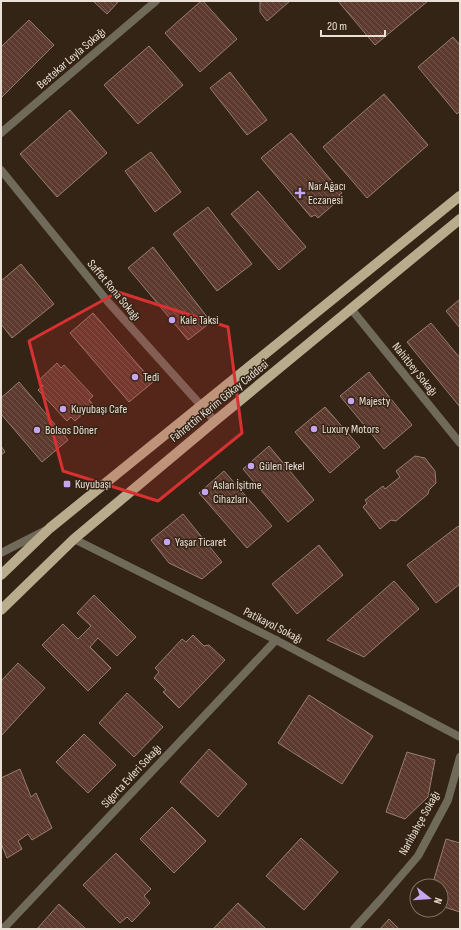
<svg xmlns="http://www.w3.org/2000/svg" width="461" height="930" viewBox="0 0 461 930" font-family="'Sofia Sans Condensed',sans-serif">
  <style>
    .building { fill: url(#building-back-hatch); stroke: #977d74 }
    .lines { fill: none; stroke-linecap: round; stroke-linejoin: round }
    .street { stroke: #706a5b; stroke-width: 8 }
    .primary { stroke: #b8ac8d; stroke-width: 10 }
    .marked { fill: #d73131; fill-opacity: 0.2; stroke: #d73131; stroke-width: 3; stroke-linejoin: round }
    .poi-dot { fill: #c6a6f0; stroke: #342415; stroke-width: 1.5 }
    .labels { text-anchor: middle; stroke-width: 3; stroke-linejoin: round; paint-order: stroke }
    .street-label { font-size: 12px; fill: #eae0d6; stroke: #342415 }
    .poi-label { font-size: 12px; fill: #eae0d6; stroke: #342415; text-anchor: start }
  </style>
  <defs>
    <pattern id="building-back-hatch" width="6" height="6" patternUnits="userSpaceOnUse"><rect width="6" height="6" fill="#5c3a2e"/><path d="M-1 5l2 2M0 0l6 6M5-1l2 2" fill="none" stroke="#74564c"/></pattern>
  </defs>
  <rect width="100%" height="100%" fill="#342415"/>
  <!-- building -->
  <g class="building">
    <path d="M 93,1 L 119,1 L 107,14 Z"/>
    <path d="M 201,1 L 203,1 L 237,39 L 200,72 L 165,33 Z"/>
    <path d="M 260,1 L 290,1 L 267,21 L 260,12 Z"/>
    <path d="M 338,1 L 428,1 L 375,45 Z"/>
    <path d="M 29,20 L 54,45 L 1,98 L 1,47 Z"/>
    <path d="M 453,37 L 460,45 L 460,111 L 457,114 L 418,67 Z"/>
    <path d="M 149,46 L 183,85 L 138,124 L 104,85 Z"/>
    <path d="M 230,72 L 267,120 L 247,135 L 210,88 Z"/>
    <path d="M 384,94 L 428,145 L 367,198 L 323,147 Z"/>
    <path d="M 70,110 L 107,153 L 57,197 L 20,154 Z"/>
    <path d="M 291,133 L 342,193 L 339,195 L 341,198 L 318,218 L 315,215 L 311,217 L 261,158 Z"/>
    <path d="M 151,152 L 181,192 L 155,212 L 125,171 Z"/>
    <path d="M 258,191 L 306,247 L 279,270 L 231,214 Z"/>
    <path d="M 208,207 L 252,264 L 217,291 L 173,234 Z"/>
    <path d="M 153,247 L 211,322 L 188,340 L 128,268 Z"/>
    <path d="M 21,264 L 54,304 L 12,338 L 1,324 L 1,281 Z"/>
    <path d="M 460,299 L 460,328 L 446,311 Z"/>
    <path d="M 93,313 L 153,382 L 129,402 L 70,333 Z"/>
    <path d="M 431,323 L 460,358 L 460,407 L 407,342 Z"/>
    <path d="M 57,363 L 61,368 L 64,365 L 93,396 L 89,400 L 93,404 L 75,421 L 71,417 L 67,421 L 38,390 L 43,386 L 38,381 Z"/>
    <path d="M 369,372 L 412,425 L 384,449 L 340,396 Z"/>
    <path d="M 19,382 L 68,440 L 42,462 L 1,414 L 1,398 Z"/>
    <path d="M 325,407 L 360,447 L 330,473 L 295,432 Z"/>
    <path d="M 1,446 L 5,452 L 1,455 Z"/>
    <path d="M 269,446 L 314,500 L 288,522 L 243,469 Z"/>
    <path d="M 415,456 L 425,458 L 435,471 L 436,483 L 429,490 L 428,494 L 396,521 L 391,520 L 380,529 L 363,507 L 367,503 L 365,500 L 383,486 L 385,489 L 400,477 L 396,471 Z"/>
    <path d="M 224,471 L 272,526 L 247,548 L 199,493 Z"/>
    <path d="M 183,514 L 222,562 L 202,579 L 169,563 L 151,540 Z"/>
    <path d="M 460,526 L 460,584 L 436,603 L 407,565 L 457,527 Z"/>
    <path d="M 319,545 L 343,575 L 297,614 L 272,584 Z"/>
    <path d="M 394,581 L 419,609 L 364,657 L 327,640 Z"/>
    <path d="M 94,595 L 136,637 L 117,656 L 98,638 L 90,647 L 111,668 L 88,691 L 42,645 L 63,624 L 78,639 L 91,626 L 77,613 Z"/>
    <path d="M 193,635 L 204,646 L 209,645 L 225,660 L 179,708 L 163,692 L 166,690 L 154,678 L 159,672 L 155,668 L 182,639 L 186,642 Z"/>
    <path d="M 18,663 L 45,688 L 1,736 L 1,681 Z"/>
    <path d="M 127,693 L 163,727 L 134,757 L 99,723 Z"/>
    <path d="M 309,695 L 373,736 L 342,784 L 278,743 Z"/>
    <path d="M 84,734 L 116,765 L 88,793 L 56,762 Z"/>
    <path d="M 209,749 L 247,784 L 218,817 L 180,782 Z"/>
    <path d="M 407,752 L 435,760 L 428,797 L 405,819 L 386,812 Z"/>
    <path d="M 20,769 L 31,797 L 36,793 L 52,828 L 32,840 L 28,834 L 18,841 L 22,849 L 7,858 L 1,843 L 1,778 Z"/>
    <path d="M 172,807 L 206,841 L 174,873 L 140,839 Z"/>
    <path d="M 301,838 L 338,872 L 304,910 L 266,876 Z"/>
    <path d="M 446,839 L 460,843 L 460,912 L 441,906 L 441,886 L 432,886 Z"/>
    <path d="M 116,853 L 151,889 L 144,896 L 150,903 L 132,922 L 127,917 L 120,923 L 83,885 Z"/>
    <path d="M 238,903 L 266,929 L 213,929 Z"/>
    <path d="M 59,904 L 86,929 L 37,929 Z"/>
    <path d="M 389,919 L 399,929 L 380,929 Z"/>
  </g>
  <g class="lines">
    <!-- street -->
    <g class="street">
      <path d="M 1,133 L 156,1"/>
      <path d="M 1,170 L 109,303 L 215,421"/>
      <path d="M 352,310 L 460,443"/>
      <path d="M 74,539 L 276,640 L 460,737"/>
      <path d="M 1,553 L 44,531"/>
      <path d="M 3,929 L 276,640"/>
      <path d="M 354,929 L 381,899 L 418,856 L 448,800 L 460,757"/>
    </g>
    <!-- primary -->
    <g class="primary">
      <path d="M 1,575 L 50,528 L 460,196"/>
      <path d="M 1,610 L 74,539 L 215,421 L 460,219"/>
    </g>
  </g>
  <!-- marked area -->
  <path class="marked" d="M 118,292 L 228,327 L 242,433 L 158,501 L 63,471 L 29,341 Z"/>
  <!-- markers -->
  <g class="poi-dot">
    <path d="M298 187h4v4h4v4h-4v4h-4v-4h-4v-4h4z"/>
    <circle cx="172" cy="320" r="4"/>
    <circle cx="135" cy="377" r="4"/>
    <circle cx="351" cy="401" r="4"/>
    <circle cx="63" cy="409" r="4"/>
    <circle cx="314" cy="429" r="4"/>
    <circle cx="37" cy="430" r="4"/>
    <circle cx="251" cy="466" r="4"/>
    <rect x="63" y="480" width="8" height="8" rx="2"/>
    <circle cx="205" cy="492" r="4"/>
    <circle cx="167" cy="542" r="4"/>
  </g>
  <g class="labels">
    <!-- street labels -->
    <g class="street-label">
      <text transform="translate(71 58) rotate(-41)" y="4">Bestekar Leyla Sokağı</text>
      <text transform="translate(114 290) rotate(50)" y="4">Saffet Rona Sokağı</text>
      <text transform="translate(415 369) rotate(51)" y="4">Nahitbey Sokağı</text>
      <text transform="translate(219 401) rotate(-39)" y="4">Fahrettin Kerim Gökay Caddesi</text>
      <text transform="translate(273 625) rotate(27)" y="4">Patikayol Sokağı</text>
      <text transform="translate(131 776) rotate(-47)" y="4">Sigorta Evleri Sokağı</text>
      <text transform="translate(419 823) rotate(-61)" y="4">Narlıbahçe Sokağı</text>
    </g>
    <!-- poi labels -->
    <g class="poi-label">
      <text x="308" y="190">Nar Ağacı<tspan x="308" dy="14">Eczanesi</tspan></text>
      <text x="180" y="324">Kale Taksi</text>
      <text x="143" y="381">Tedi</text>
      <text x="359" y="405">Majesty</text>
      <text x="71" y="413">Kuyubaşı Cafe</text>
      <text x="322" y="433">Luxury Motors</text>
      <text x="45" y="434">Bolsos Döner</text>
      <text x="259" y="470">Gülen Tekel</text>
      <text x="75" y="488">Kuyubaşı</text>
      <text x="213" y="489">Aslan İşitme<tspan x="213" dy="14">Cihazları</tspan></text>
      <text x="175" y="546">Yaşar Ticaret</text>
    </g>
  </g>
  <!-- border -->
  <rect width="461" height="930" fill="none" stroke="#eae0d6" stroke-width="4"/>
  <!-- north arrow -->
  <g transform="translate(429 898) rotate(107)"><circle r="19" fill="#342415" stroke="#7d6f62"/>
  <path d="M0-3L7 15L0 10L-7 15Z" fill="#c6a6f0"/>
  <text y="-6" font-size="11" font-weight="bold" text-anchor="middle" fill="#eae0d6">N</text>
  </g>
  <!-- scale -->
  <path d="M321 30v6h64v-6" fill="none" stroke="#eae0d6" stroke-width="2"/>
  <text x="327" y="30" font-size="12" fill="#eae0d6" stroke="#342415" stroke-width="3" paint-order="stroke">20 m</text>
</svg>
